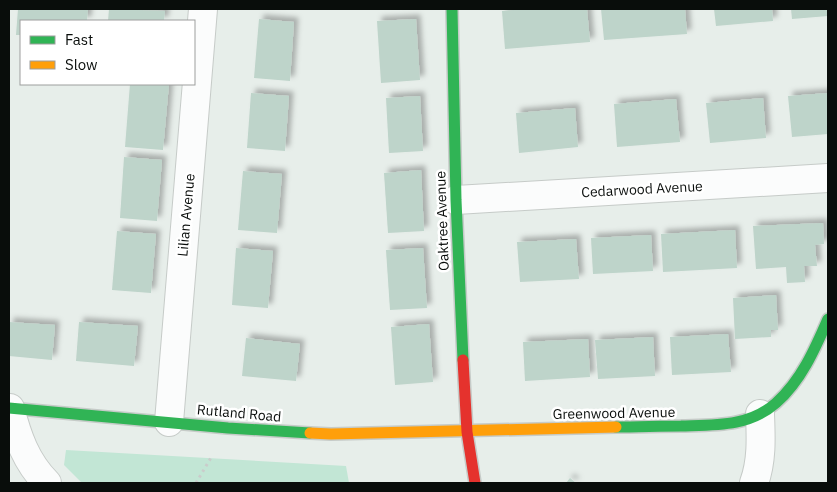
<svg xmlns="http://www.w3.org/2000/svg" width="837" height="492" viewBox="0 0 837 492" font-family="'IBM Plex Sans',sans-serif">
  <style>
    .green { fill: #c2e6d5 }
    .building { fill: #bed4ca; filter: url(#shadow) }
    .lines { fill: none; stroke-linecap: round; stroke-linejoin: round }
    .street-casing { stroke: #c6cbc8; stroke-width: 30 }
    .fast-casing { stroke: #c6cbc8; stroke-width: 14 }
    .slow-casing { stroke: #c6cbc8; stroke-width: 14 }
    .jam-casing { stroke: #c6cbc8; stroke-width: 14 }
    .path { stroke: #cacccb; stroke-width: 3; stroke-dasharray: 2.5 4; stroke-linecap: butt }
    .street { stroke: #fbfcfc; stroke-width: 28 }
    .fast { stroke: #30b455; stroke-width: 11 }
    .slow { stroke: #ff9f0a; stroke-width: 11 }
    .jam { stroke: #e5322d; stroke-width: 11 }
    .labels { text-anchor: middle; stroke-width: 5; stroke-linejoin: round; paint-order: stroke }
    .street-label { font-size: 14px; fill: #090d0b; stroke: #fff }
  </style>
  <defs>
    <filter id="shadow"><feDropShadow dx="4.5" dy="-4.5" stdDeviation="2.5" flood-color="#0004"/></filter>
  </defs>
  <rect width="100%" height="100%" fill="#e7eeea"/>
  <!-- green -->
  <path class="green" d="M 66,450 L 346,466 L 349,483 L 82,483 L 64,465 Z"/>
  <!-- building -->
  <g class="building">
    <path d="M 18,9 L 88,9 L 87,21 L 21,21 L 21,35 L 16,35 Z"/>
    <path d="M 109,9 L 165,11 L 164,21 L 108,21 Z"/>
    <path d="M 526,9 L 587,9 L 590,42 L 505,49 L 502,11 Z"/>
    <path d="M 601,9 L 685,9 L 687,34 L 604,40 Z"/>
    <path d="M 714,9 L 772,9 L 773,21 L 716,26 Z"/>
    <path d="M 791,9 L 828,9 L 828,16 L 792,19 Z"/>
    <path d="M 259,19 L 294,22 L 290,81 L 254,78 Z"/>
    <path d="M 416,19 L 420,80 L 381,83 L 377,21 Z"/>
    <path d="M 130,84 L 169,84 L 163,150 L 125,147 Z"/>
    <path d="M 251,93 L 289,96 L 285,151 L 247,148 Z"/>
    <path d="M 828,93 L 828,134 L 792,137 L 788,96 Z"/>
    <path d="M 420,96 L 423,151 L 389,153 L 386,98 Z"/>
    <path d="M 763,98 L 766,138 L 710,143 L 706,103 Z"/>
    <path d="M 676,99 L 680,142 L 617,147 L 614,104 Z"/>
    <path d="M 575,108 L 578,147 L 519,153 L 516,113 Z"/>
    <path d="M 124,157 L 162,160 L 157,221 L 120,218 Z"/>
    <path d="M 421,170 L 424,231 L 388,233 L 384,173 Z"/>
    <path d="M 243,171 L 282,174 L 277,233 L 238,230 Z"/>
    <path d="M 823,223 L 824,244 L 815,245 L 817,266 L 804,266 L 805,282 L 787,283 L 786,267 L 756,269 L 753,226 Z"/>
    <path d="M 735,230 L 737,268 L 663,272 L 661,234 Z"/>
    <path d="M 117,231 L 156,234 L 151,293 L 112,290 Z"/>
    <path d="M 651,235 L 653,271 L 593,274 L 591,238 Z"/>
    <path d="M 576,239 L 579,279 L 520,282 L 517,242 Z"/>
    <path d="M 236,248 L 273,251 L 268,308 L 232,305 Z"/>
    <path d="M 423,248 L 427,308 L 390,310 L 386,250 Z"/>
    <path d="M 776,295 L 778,330 L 771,330 L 771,337 L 735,339 L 733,298 Z"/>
    <path d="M 9,322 L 55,325 L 52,360 L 9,356 Z"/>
    <path d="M 79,322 L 138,326 L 134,366 L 76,361 Z"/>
    <path d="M 429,324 L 433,382 L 395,385 L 391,327 Z"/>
    <path d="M 728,334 L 731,372 L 672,375 L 670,337 Z"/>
    <path d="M 653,337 L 655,376 L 598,379 L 595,340 Z"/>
    <path d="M 246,338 L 300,344 L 296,381 L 242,376 Z"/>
    <path d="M 588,339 L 590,377 L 525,381 L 523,342 Z"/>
    <path d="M 570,478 L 576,483 L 566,483 Z"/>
  </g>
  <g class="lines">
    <defs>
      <g id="street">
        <path d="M 456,200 L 828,178"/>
        <path d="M 10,408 C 17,436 26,462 47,483"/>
        <path d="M 169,422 L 203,9"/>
        <path d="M 754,483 C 762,461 761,438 760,414"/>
      </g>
      <g id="fast">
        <path d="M 452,9 L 456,200 L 463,360"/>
        <path d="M 9,408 L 228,428 L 310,433"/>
        <path d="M 616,427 C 638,427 660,426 681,426 C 715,425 749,427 776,403 C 801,381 815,349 828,319"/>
      </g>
      <path id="slow" d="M 310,433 L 331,434 L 616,427"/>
      <path id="jam" d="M 463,360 L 467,432 L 475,483"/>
    </defs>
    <!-- street casing -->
    <use href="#street" class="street-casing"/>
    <!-- fast casing -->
    <use href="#fast" class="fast-casing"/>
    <!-- slow casing -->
    <use href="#slow" class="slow-casing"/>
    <!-- jam casing -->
    <use href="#jam" class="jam-casing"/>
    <!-- path -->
    <path class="path" d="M 196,483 L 212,456"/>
    <!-- street -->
    <use href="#street" class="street"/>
    <!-- fast -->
    <use href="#fast" class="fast"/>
    <!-- slow -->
    <use href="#slow" class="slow"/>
    <!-- jam -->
    <use href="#jam" class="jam"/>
  </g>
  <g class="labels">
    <!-- street labels -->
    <g class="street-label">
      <text transform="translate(642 189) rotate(-3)" y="5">Cedarwood Avenue</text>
      <text transform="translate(186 215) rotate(-85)" y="5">Lilian Avenue</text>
      <text transform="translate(442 221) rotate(-92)" y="5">Oaktree Avenue</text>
      <text transform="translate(239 413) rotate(5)" y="5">Rutland Road</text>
      <text transform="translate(614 413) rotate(-1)" y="5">Greenwood Avenue</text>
    </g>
  </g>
  <!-- border -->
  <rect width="837" height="492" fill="none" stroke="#090d0b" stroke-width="20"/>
  <!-- legend -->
  <rect x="20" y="20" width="175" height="65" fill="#ffffff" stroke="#9d9e9d"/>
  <rect x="30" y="36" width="25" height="8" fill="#30b455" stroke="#9d9e9d"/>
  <text x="65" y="45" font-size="15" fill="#090d0b">Fast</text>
  <rect x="30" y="61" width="25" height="8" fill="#ff9f0a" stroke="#9d9e9d"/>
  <text x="65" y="70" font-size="15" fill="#090d0b">Slow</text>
</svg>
